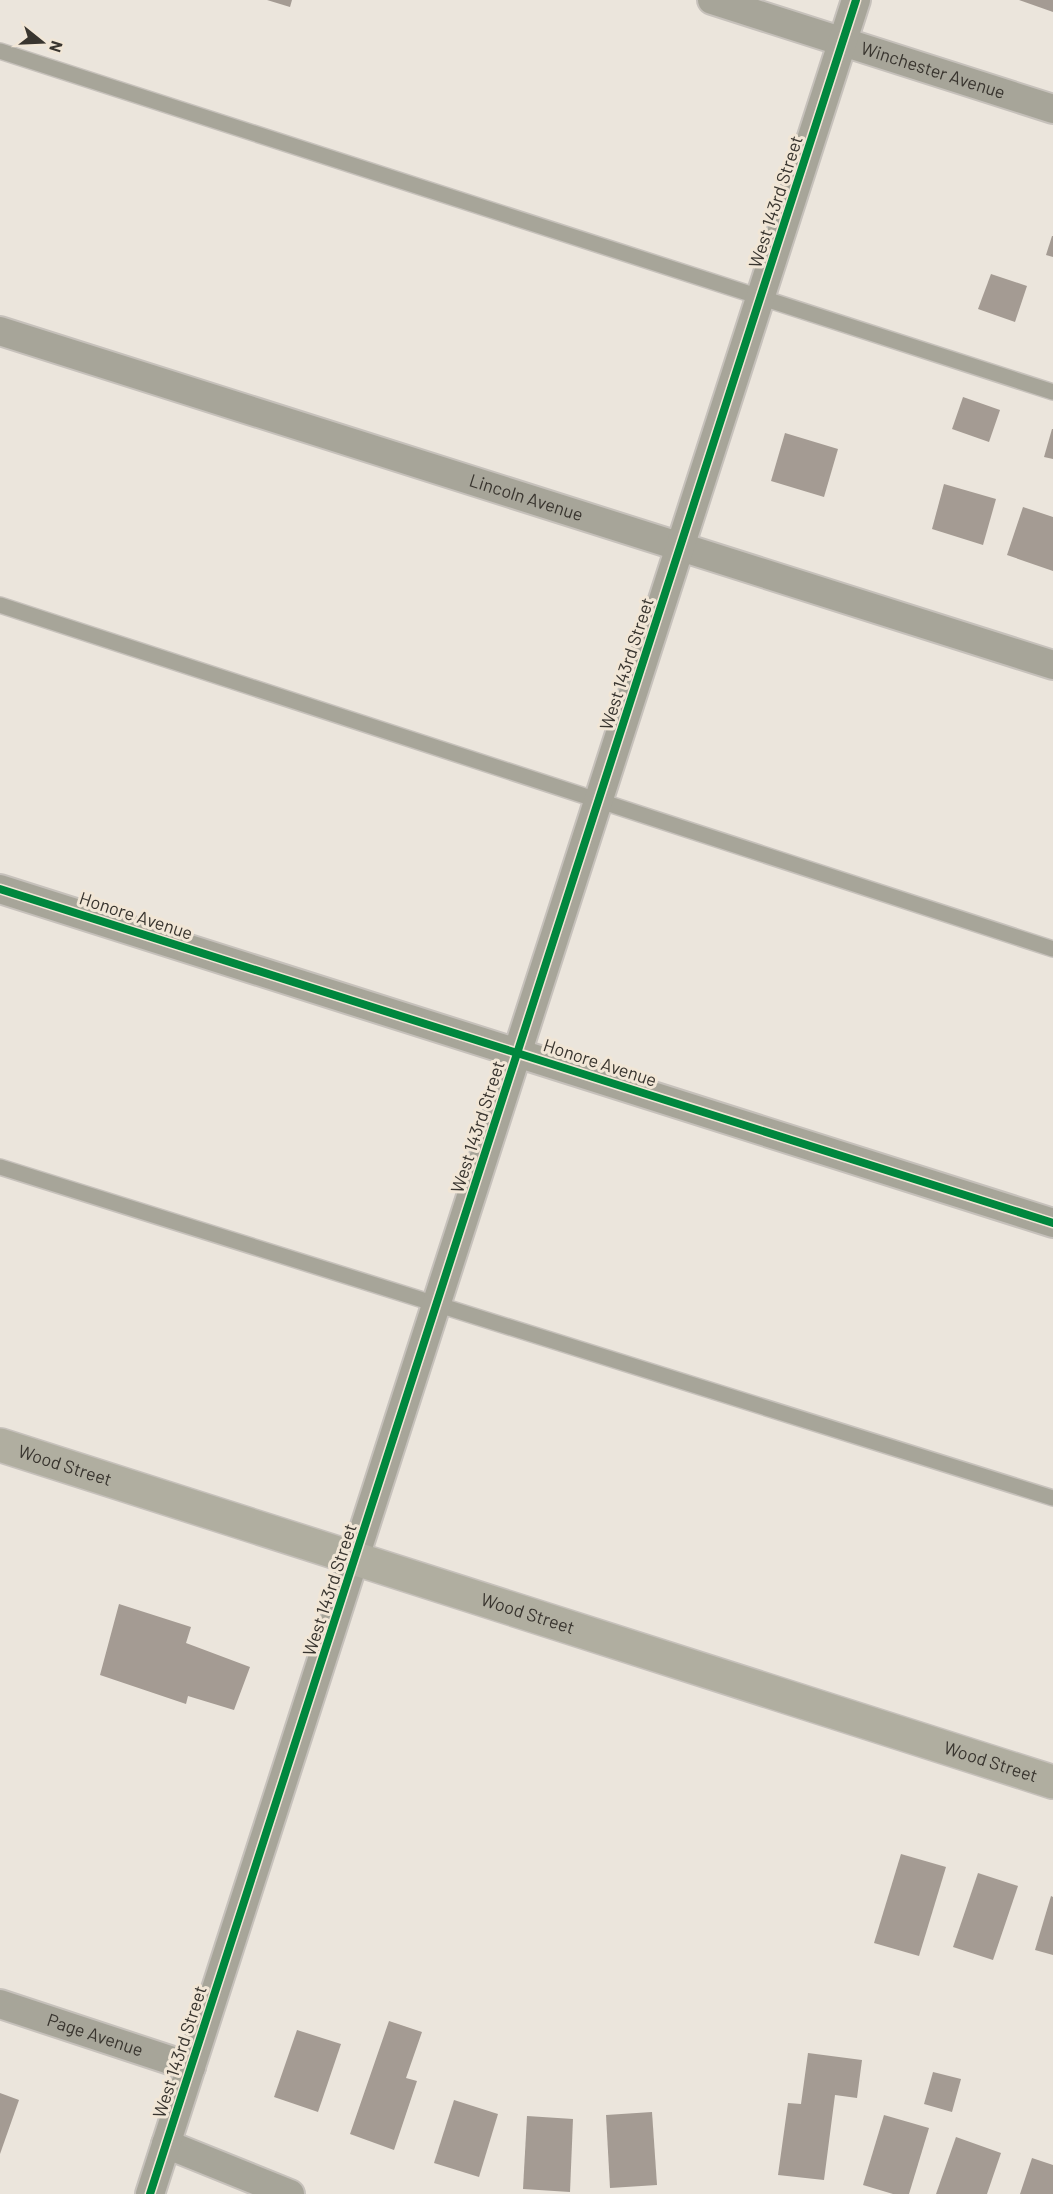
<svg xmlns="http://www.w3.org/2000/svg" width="1053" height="2194" viewBox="0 0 1053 2194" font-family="Barlow,sans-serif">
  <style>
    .building { fill: #a49b93 }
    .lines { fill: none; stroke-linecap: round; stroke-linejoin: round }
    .service-casing { stroke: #c6c1bb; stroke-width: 18 }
    .minor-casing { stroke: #c6c1bb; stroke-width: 32 }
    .secondary-casing { stroke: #c6c1bb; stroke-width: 36 }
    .service { stroke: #a7a599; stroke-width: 15 }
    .minor { stroke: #a7a599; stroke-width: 28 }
    .secondary { stroke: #b0aea0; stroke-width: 33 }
    .cycleway-casing { stroke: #f1e6d6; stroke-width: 11 }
    .cycleway { stroke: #00873e; stroke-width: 8 }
    .labels { text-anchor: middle; stroke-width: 6; stroke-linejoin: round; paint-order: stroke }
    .street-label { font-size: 18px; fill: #39352f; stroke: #f1e6d6 }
  </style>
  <rect width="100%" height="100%" fill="#ebe5dc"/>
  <!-- building -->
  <g class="building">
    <path d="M 267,0 L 292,0 L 290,7 Z"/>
    <path d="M 1019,0 L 1053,0 L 1053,12 Z"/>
    <path d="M 1052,236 L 1053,236 L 1053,257 L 1046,255 Z"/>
    <path d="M 991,274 L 1027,286 L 1015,322 L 978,309 Z"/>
    <path d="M 963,397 L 1000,410 L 989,442 L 952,429 Z"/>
    <path d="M 1052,429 L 1053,429 L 1053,459 L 1044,457 Z"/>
    <path d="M 785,433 L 838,449 L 824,497 L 771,481 Z"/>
    <path d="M 944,484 L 996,499 L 983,545 L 932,529 Z"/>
    <path d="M 1023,507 L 1053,517 L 1053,571 L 1007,555 Z"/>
    <path d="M 119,1604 L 191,1627 L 186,1643 L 250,1667 L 234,1710 L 188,1696 L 186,1704 L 100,1675 Z"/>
    <path d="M 901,1854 L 946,1867 L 919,1956 L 874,1943 Z"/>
    <path d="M 978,1873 L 1018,1886 L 993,1960 L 953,1947 Z"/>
    <path d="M 1051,1896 L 1053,1897 L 1053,1955 L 1035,1950 Z"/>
    <path d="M 389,2021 L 422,2032 L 406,2078 L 417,2081 L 394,2150 L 350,2134 Z"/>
    <path d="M 297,2030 L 341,2044 L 318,2112 L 274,2097 Z"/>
    <path d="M 808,2053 L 862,2060 L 857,2098 L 835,2095 L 824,2180 L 778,2175 L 788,2103 L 801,2104 Z"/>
    <path d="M 933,2072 L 961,2079 L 952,2112 L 924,2104 Z"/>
    <path d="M 0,2093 L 19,2100 L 0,2154 Z"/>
    <path d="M 454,2100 L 498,2114 L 479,2177 L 434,2163 Z"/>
    <path d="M 652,2112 L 657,2185 L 610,2188 L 606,2115 Z"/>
    <path d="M 884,2115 L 929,2128 L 909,2194 L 893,2194 L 863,2185 Z"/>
    <path d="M 527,2116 L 573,2119 L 570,2192 L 523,2189 Z"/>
    <path d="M 956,2137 L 1001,2153 L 987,2194 L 936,2194 Z"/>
    <path d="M 1032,2158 L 1053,2165 L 1053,2194 L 1020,2194 Z"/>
  </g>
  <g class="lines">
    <defs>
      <g id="service">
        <path d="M 0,51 L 1053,392"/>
        <path d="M 0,605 L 1053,949"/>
        <path d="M 0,1167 L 1053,1498"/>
      </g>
      <g id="minor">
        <path id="s1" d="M 712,0 L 1053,109"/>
        <path id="s2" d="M 0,331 L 1053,665"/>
        <path d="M 0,889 L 1053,1223"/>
        <path id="s3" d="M 0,2004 L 191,2067"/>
        <path d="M 166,2144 L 290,2194"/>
        <path d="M 150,2194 L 856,0"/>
      </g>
      <g id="secondary">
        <path id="s4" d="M 0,1445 L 1053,1782"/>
      </g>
    </defs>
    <!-- service casing -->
    <use href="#service" class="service-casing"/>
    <!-- minor casing -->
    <use href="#minor" class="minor-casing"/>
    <!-- secondary casing -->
    <use href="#secondary" class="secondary-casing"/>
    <!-- service -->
    <use href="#service" class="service"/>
    <!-- minor -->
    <use href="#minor" class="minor"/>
    <!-- secondary -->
    <use href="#secondary" class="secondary"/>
    <defs>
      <g id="cycleway">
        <path d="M 0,889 L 1053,1223"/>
        <path d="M 150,2194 L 856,0"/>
      </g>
    </defs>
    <!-- cycleway casing -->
    <use href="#cycleway" class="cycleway-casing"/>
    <!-- cycleway -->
    <use href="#cycleway" class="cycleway"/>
  </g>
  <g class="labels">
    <!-- street labels -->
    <g class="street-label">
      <text dy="6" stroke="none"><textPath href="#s1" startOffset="232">Winchester Avenue</textPath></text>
      <text transform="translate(776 202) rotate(-72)" y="6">West 143rd Street</text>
      <text dy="6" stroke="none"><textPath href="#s2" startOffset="552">Lincoln Avenue</textPath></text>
      <text transform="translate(627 664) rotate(-72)" y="6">West 143rd Street</text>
      <text transform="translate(136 916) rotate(18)" y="6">Honore Avenue</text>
      <text transform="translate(600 1063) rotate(18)" y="6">Honore Avenue</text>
      <text transform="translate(478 1127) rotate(-72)" y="6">West 143rd Street</text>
      <text dy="6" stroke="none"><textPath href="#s4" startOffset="68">Wood Street</textPath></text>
      <text transform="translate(330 1590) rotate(-72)" y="6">West 143rd Street</text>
      <text dy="6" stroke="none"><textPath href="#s4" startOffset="554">Wood Street</textPath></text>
      <text dy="6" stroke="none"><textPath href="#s4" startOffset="1040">Wood Street</textPath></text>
      <text dy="6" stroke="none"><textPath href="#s3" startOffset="100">Page Avenue</textPath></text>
      <text transform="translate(180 2052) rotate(-72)" y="6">West 143rd Street</text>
    </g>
  </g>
  <!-- north arrow -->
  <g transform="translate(42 42) rotate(108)" stroke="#f1e6d6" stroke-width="4.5" paint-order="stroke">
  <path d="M0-4.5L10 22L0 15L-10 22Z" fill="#39352f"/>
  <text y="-9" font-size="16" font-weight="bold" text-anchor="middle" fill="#39352f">N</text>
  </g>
</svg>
